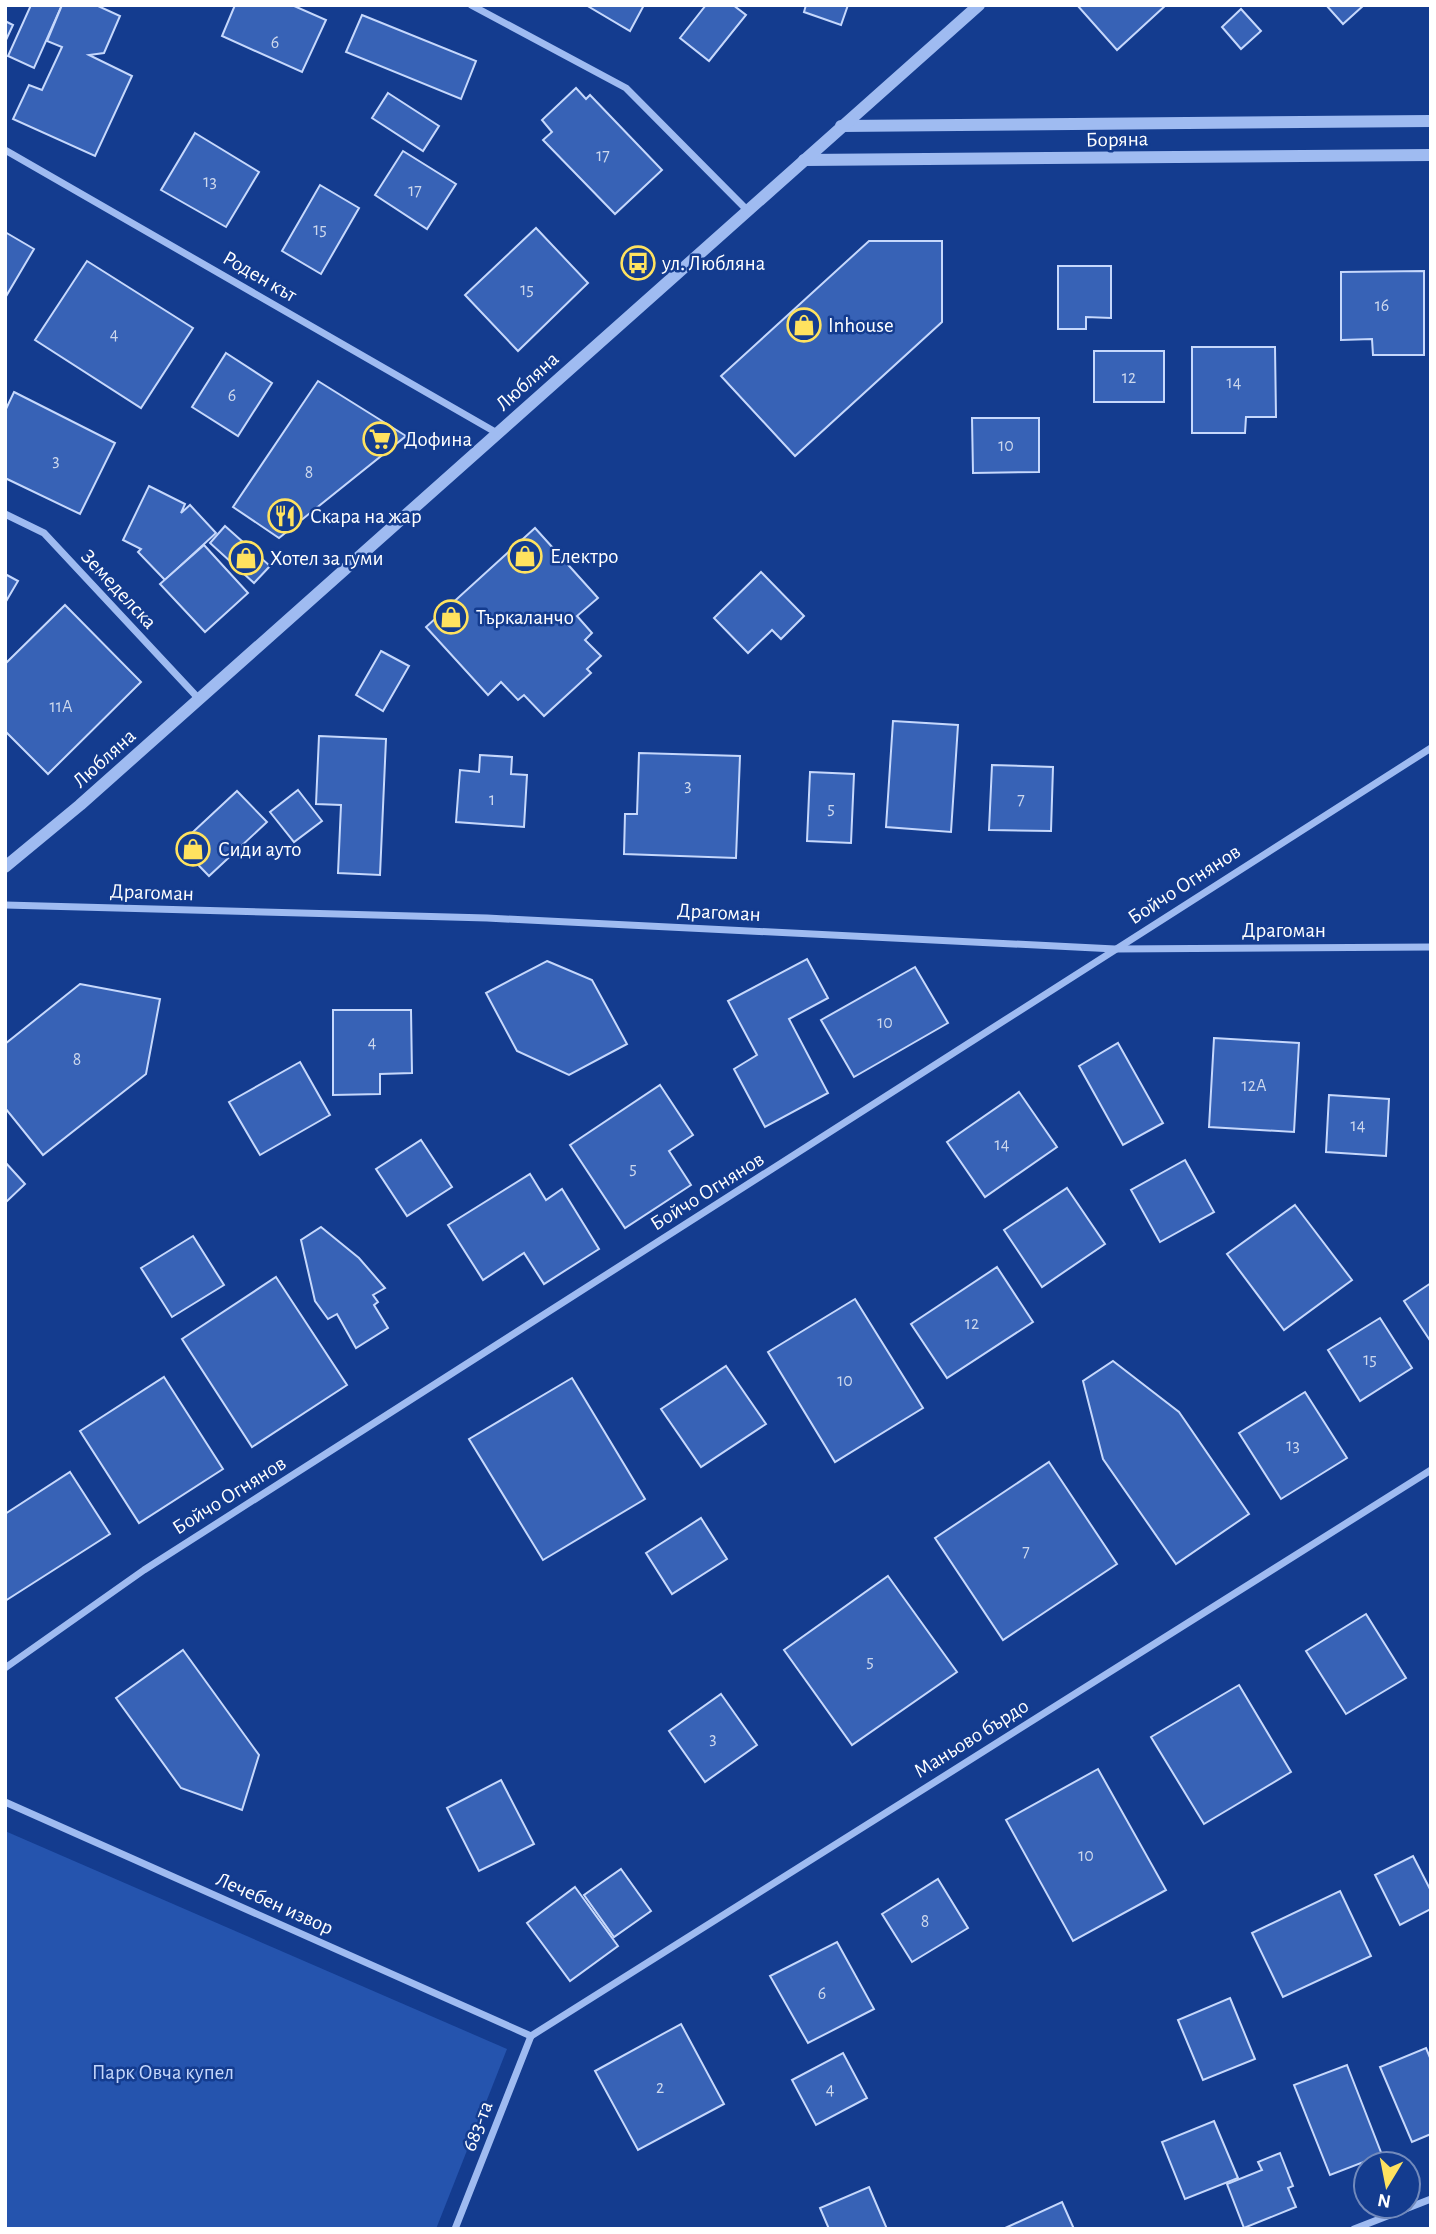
<svg xmlns="http://www.w3.org/2000/svg" width="1436" height="2234" viewBox="0 0 1436 2234" font-family="'Alegreya Sans',sans-serif">
  <style>
    .green { fill: #2554ae }
    .building { fill: #3762b6; stroke: #c6d8fc; stroke-width: 2 }
    .lines { fill: none; stroke-linecap: round; stroke-linejoin: round }
    .minor { stroke: #9fbbf1; stroke-width: 7 }
    .tertiary { stroke: #9fbbf1; stroke-width: 12 }
    .labels { text-anchor: middle; stroke-width: 5; stroke-linejoin: round; paint-order: stroke }
    .number-label { font-size: 18px; fill: #cdd8ed }
    .street-label { font-size: 21px; fill: #fff; stroke: #143c8f }
    .poi-label { font-size: 21px; fill: #fff; stroke: #143c8f; text-anchor: start }
    .park-label { font-size: 21px; fill: #c6d8fc; stroke: #143c8f }
  </style>
  <rect width="100%" height="100%" fill="#143c8f"/>
  <!-- green -->
  <path class="green" d="M 5,1831 L 507,2049 L 436,2229 L 5,2229 Z"/>
  <!-- building -->
  <g class="building">
    <path d="M 31,5 L 62,5 L 34,68 L 8,56 Z"/>
    <path d="M 62,5 L 96,5 L 120,16 L 104,53 L 89,55 L 132,76 L 95,156 L 13,119 L 29,85 L 42,90 L 62,47 L 47,41 Z"/>
    <path d="M 235,5 L 292,5 L 326,20 L 302,72 L 222,36 Z"/>
    <path d="M 586,5 L 644,5 L 630,31 Z"/>
    <path d="M 706,5 L 733,5 L 746,15 L 709,61 L 680,38 Z"/>
    <path d="M 806,5 L 848,5 L 841,25 L 804,12 Z"/>
    <path d="M 1077,5 L 1166,5 L 1117,50 Z"/>
    <path d="M 1326,5 L 1364,5 L 1343,24 Z"/>
    <path d="M 1241,9 L 1261,31 L 1241,49 L 1222,27 Z"/>
    <path d="M 362,15 L 476,61 L 461,99 L 346,52 Z"/>
    <path d="M 5,21 L 13,25 L 5,42 Z"/>
    <path d="M 576,88 L 586,99 L 590,95 L 662,170 L 615,214 L 543,140 L 552,132 L 542,120 Z"/>
    <path d="M 388,93 L 439,126 L 423,151 L 372,118 Z"/>
    <path d="M 195,133 L 259,172 L 226,227 L 161,190 Z"/>
    <path d="M 403,151 L 456,184 L 427,229 L 375,195 Z"/>
    <path d="M 320,185 L 359,208 L 321,274 L 282,251 Z"/>
    <path d="M 536,228 L 588,283 L 518,351 L 465,295 Z"/>
    <path d="M 5,232 L 34,249 L 5,298 Z"/>
    <path d="M 869,241 L 942,241 L 942,322 L 795,456 L 721,376 Z"/>
    <path d="M 87,261 L 193,328 L 141,408 L 35,340 Z"/>
    <path d="M 1058,266 L 1111,266 L 1111,318 L 1086,317 L 1086,329 L 1058,329 Z"/>
    <path d="M 1424,271 L 1424,355 L 1373,355 L 1372,339 L 1341,340 L 1341,272 Z"/>
    <path d="M 1192,347 L 1275,347 L 1276,417 L 1246,417 L 1245,433 L 1192,433 Z"/>
    <rect x="1094" y="351" width="70" height="51"/>
    <path d="M 226,353 L 272,383 L 238,436 L 192,407 Z"/>
    <path d="M 318,381 L 406,436 L 279,538 L 233,507 Z"/>
    <path d="M 14,392 L 115,443 L 80,514 L 5,478 L 5,411 Z"/>
    <path d="M 972,418 L 1039,418 L 1039,472 L 973,473 Z"/>
    <path d="M 149,486 L 185,504 L 181,513 L 190,505 L 216,533 L 165,580 L 138,552 L 141,549 L 123,540 Z"/>
    <path d="M 225,526 L 270,566 L 254,583 L 210,543 Z"/>
    <path d="M 535,528 L 598,598 L 577,616 L 592,633 L 585,640 L 601,656 L 587,669 L 591,673 L 544,716 L 524,695 L 518,700 L 501,682 L 488,695 L 426,627 Z"/>
    <path d="M 204,545 L 248,593 L 205,632 L 160,584 Z"/>
    <path d="M 761,572 L 804,616 L 781,639 L 772,630 L 748,653 L 714,618 Z"/>
    <path d="M 5,574 L 18,581 L 5,603 Z"/>
    <path d="M 65,605 L 141,682 L 48,774 L 5,731 L 5,664 Z"/>
    <path d="M 381,651 L 409,666 L 383,711 L 356,695 Z"/>
    <path d="M 893,721 L 958,725 L 951,832 L 886,827 Z"/>
    <path d="M 319,736 L 386,739 L 380,875 L 338,873 L 341,805 L 316,804 Z"/>
    <path d="M 639,753 L 740,756 L 736,858 L 624,854 L 625,814 L 637,814 Z"/>
    <path d="M 480,755 L 512,757 L 511,774 L 527,775 L 524,827 L 456,822 L 460,770 L 479,772 Z"/>
    <path d="M 992,765 L 1053,767 L 1051,831 L 989,830 Z"/>
    <path d="M 810,772 L 854,774 L 851,843 L 807,841 Z"/>
    <path d="M 298,790 L 322,821 L 294,842 L 270,812 Z"/>
    <path d="M 237,791 L 267,822 L 209,876 L 179,845 Z"/>
    <path d="M 807,959 L 828,998 L 789,1019 L 828,1093 L 765,1127 L 734,1069 L 757,1055 L 728,1001 Z"/>
    <path d="M 547,961 L 592,980 L 627,1044 L 569,1075 L 517,1051 L 486,993 Z"/>
    <path d="M 915,967 L 948,1023 L 854,1077 L 821,1020 Z"/>
    <path d="M 80,984 L 160,999 L 146,1074 L 43,1155 L 5,1108 L 5,1044 Z"/>
    <path d="M 333,1010 L 411,1010 L 412,1073 L 380,1074 L 380,1094 L 333,1095 Z"/>
    <path d="M 1214,1038 L 1299,1043 L 1294,1132 L 1209,1127 Z"/>
    <path d="M 1118,1043 L 1163,1123 L 1123,1145 L 1079,1066 Z"/>
    <path d="M 300,1062 L 330,1115 L 260,1155 L 229,1102 Z"/>
    <path d="M 660,1085 L 693,1135 L 669,1151 L 691,1185 L 625,1228 L 570,1145 Z"/>
    <path d="M 1019,1092 L 1057,1147 L 985,1197 L 947,1142 Z"/>
    <path d="M 1329,1095 L 1389,1099 L 1386,1156 L 1326,1152 Z"/>
    <path d="M 421,1140 L 452,1187 L 407,1216 L 376,1169 Z"/>
    <path d="M 1185,1160 L 1214,1212 L 1160,1242 L 1131,1190 Z"/>
    <path d="M 5,1162 L 25,1184 L 5,1203 Z"/>
    <path d="M 530,1174 L 546,1200 L 562,1189 L 599,1249 L 544,1284 L 524,1253 L 483,1280 L 448,1225 Z"/>
    <path d="M 1067,1188 L 1105,1244 L 1042,1287 L 1004,1230 Z"/>
    <path d="M 1295,1205 L 1352,1280 L 1284,1330 L 1227,1254 Z"/>
    <path d="M 321,1227 L 359,1258 L 385,1288 L 373,1295 L 378,1302 L 374,1305 L 388,1328 L 356,1348 L 337,1314 L 328,1319 L 315,1301 L 301,1240 Z"/>
    <path d="M 193,1236 L 224,1285 L 172,1317 L 141,1268 Z"/>
    <path d="M 997,1267 L 1033,1322 L 947,1378 L 911,1324 Z"/>
    <path d="M 276,1277 L 347,1385 L 252,1447 L 182,1339 Z"/>
    <path d="M 1431,1283 L 1431,1342 L 1404,1301 Z"/>
    <path d="M 855,1299 L 923,1408 L 835,1462 L 768,1352 Z"/>
    <path d="M 1380,1318 L 1412,1368 L 1360,1401 L 1328,1350 Z"/>
    <path d="M 1113,1361 L 1179,1412 L 1249,1514 L 1176,1564 L 1103,1459 L 1083,1381 Z"/>
    <path d="M 726,1366 L 766,1424 L 701,1467 L 661,1409 Z"/>
    <path d="M 164,1377 L 223,1469 L 139,1523 L 80,1431 Z"/>
    <path d="M 572,1378 L 645,1499 L 543,1560 L 469,1439 Z"/>
    <path d="M 1305,1392 L 1347,1458 L 1281,1499 L 1239,1433 Z"/>
    <path d="M 1049,1462 L 1117,1564 L 1003,1640 L 935,1538 Z"/>
    <path d="M 70,1472 L 110,1534 L 5,1601 L 5,1514 Z"/>
    <path d="M 701,1518 L 727,1559 L 672,1594 L 646,1553 Z"/>
    <path d="M 888,1576 L 957,1672 L 852,1745 L 784,1650 Z"/>
    <path d="M 1366,1614 L 1406,1678 L 1346,1714 L 1306,1651 Z"/>
    <path d="M 183,1650 L 259,1755 L 242,1810 L 181,1788 L 116,1698 Z"/>
    <path d="M 1239,1685 L 1291,1772 L 1204,1824 L 1151,1737 Z"/>
    <path d="M 721,1694 L 757,1745 L 705,1782 L 669,1731 Z"/>
    <path d="M 1098,1769 L 1166,1890 L 1073,1941 L 1006,1820 Z"/>
    <path d="M 501,1780 L 534,1844 L 479,1871 L 447,1808 Z"/>
    <path d="M 1413,1856 L 1431,1891 L 1431,1909 L 1400,1925 L 1375,1875 Z"/>
    <path d="M 621,1869 L 651,1911 L 614,1937 L 584,1895 Z"/>
    <path d="M 938,1879 L 968,1928 L 912,1962 L 882,1914 Z"/>
    <path d="M 575,1887 L 618,1946 L 570,1981 L 527,1923 Z"/>
    <path d="M 1340,1891 L 1371,1956 L 1283,1997 L 1252,1933 Z"/>
    <path d="M 837,1942 L 874,2009 L 808,2043 L 770,1976 Z"/>
    <path d="M 1230,1998 L 1255,2059 L 1203,2080 L 1178,2020 Z"/>
    <path d="M 681,2024 L 724,2104 L 638,2150 L 595,2071 Z"/>
    <path d="M 1426,2048 L 1431,2060 L 1431,2134 L 1412,2142 L 1380,2067 Z"/>
    <path d="M 843,2053 L 867,2098 L 816,2125 L 792,2080 Z"/>
    <path d="M 1347,2065 L 1382,2155 L 1330,2175 L 1294,2085 Z"/>
    <path d="M 1214,2121 L 1238,2178 L 1185,2199 L 1162,2142 Z"/>
    <path d="M 1280,2153 L 1293,2186 L 1288,2188 L 1296,2207 L 1244,2228 L 1227,2184 L 1262,2170 L 1258,2162 Z"/>
    <path d="M 869,2187 L 887,2229 L 829,2229 L 820,2208 Z"/>
    <path d="M 1062,2202 L 1074,2229 L 1003,2229 Z"/>
  </g>
  <g class="lines">
    <!-- minor -->
    <g class="minor">
      <path d="M 471,5 L 626,88 L 747,210"/>
      <path d="M 5,150 L 497,433"/>
      <path d="M 5,514 L 44,533 L 199,699"/>
      <path d="M 5,905 L 487,918 L 1115,949 L 1431,947"/>
      <path d="M 5,1668 L 144,1570 L 1431,748"/>
      <path d="M 5,1802 L 531,2036"/>
      <path d="M 531,2036 L 1431,1470"/>
      <path d="M 455,2229 L 531,2036"/>
      <path d="M 1354,2229 L 1431,2199"/>
    </g>
    <!-- tertiary -->
    <g class="tertiary">
      <path d="M 841,126 L 1431,121"/>
      <path d="M 804,160 L 1431,155"/>
      <path d="M 5,867 L 80,805 L 979,5"/>
    </g>
  </g>
  <!-- icons -->
  <defs>
    <symbol id="bus-ring" viewBox="-11 -11 22 22"><circle r="9.5" fill="#143c8f" stroke="#ffe25f" stroke-width="1.5"/><path d="M-5-6H5V4H4V6H2V4H-2V6H-4V4H-5ZM-3.5-4V0h7V-4ZM-3.5 1.2v1.5H-2V1.2ZM2 1.2v1.5H3.5V1.2Z" fill="#ffe25f"/></symbol>
    <symbol id="shop-ring" viewBox="-11 -11 22 22"><circle r="9.5" fill="#143c8f" stroke="#ffe25f" stroke-width="1.5"/><path d="M-5-2.5h2.3a2.7 3.5 0 0 1 5.4 0H5L5.5 6h-11ZM-1.5-2.5h3a1.5 2.3 0 0 0-3 0Z" fill="#ffe25f"/></symbol>
    <symbol id="supermarket-ring" viewBox="-11 -11 22 22"><circle r="9.5" fill="#143c8f" stroke="#ffe25f" stroke-width="1.5"/><path d="M-6-5.5h2.5l.6 2H6L4.5 2H-2.5L-4.4-4H-6ZM-1.5 3.2a1.3 1.3 0 1 0 .1 0ZM3 3.2a1.3 1.3 0 1 0 .1 0Z" fill="#ffe25f"/></symbol>
    <symbol id="restaurant-ring" viewBox="-11 -11 22 22"><circle r="9.5" fill="#143c8f" stroke="#ffe25f" stroke-width="1.5"/><path d="M-5-6h1v4h1v-4h1v4h1v-4h1v5L-1.5 .5V6h-2V.5L-5-1ZM5-6V6H3V1.5H1.5Q1.5-4 5-6Z" fill="#ffe25f"/></symbol>
  </defs>
  <g fill-rule="evenodd">
    <use href="#bus-ring" x="619" y="244" width="38" height="38"/>
    <use href="#shop-ring" x="785" y="306" width="38" height="38"/>
    <use href="#supermarket-ring" x="361" y="420" width="38" height="38"/>
    <use href="#restaurant-ring" x="266" y="497" width="38" height="38"/>
    <use href="#shop-ring" x="506" y="537" width="38" height="38"/>
    <use href="#shop-ring" x="227" y="539" width="38" height="38"/>
    <use href="#shop-ring" x="432" y="598" width="38" height="38"/>
    <use href="#shop-ring" x="174" y="830" width="38" height="38"/>
  </g>
  <g class="labels">
    <!-- number labels -->
    <g class="number-label">
      <text x="275" y="48">6</text>
      <text x="603" y="161">17</text>
      <text x="210" y="187">13</text>
      <text x="415" y="196">17</text>
      <text x="320" y="235">15</text>
      <text x="527" y="295">15</text>
      <text x="1382" y="311">16</text>
      <text x="114" y="340">4</text>
      <text x="1129" y="383">12</text>
      <text x="1234" y="388">14</text>
      <text x="232" y="401">6</text>
      <text x="1006" y="451">10</text>
      <text x="56" y="466">3</text>
      <text x="309" y="478">8</text>
      <text x="61" y="712">11А</text>
      <text x="688" y="791">3</text>
      <text x="492" y="805">1</text>
      <text x="1021" y="805">7</text>
      <text x="831" y="814">5</text>
      <text x="885" y="1028">10</text>
      <text x="372" y="1048">4</text>
      <text x="77" y="1065">8</text>
      <text x="1254" y="1091">12А</text>
      <text x="1358" y="1131">14</text>
      <text x="1002" y="1150">14</text>
      <text x="633" y="1174">5</text>
      <text x="972" y="1329">12</text>
      <text x="1370" y="1365">15</text>
      <text x="845" y="1386">10</text>
      <text x="1293" y="1451">13</text>
      <text x="1026" y="1557">7</text>
      <text x="870" y="1667">5</text>
      <text x="713" y="1744">3</text>
      <text x="1086" y="1861">10</text>
      <text x="925" y="1927">8</text>
      <text x="822" y="1999">6</text>
      <text x="660" y="2093">2</text>
      <text x="830" y="2095">4</text>
    </g>
    <!-- street labels -->
    <g class="street-label">
      <text transform="translate(1117 139) rotate(-1)" y="7">Боряна</text>
      <text transform="translate(260 276) rotate(30)" y="7">Роден кът</text>
      <text transform="translate(527 381) rotate(-42)" y="7">Любляна</text>
      <text transform="translate(119 589) rotate(47)" y="7">Земеделска</text>
      <text transform="translate(104 758) rotate(-42)" y="7">Любляна</text>
      <text transform="translate(1184 884) rotate(-33)" y="7">Бойчо Огнянов</text>
      <text transform="translate(152 892) rotate(2)" y="7">Драгоман</text>
      <text transform="translate(719 912) rotate(3)" y="7">Драгоман</text>
      <text x="1284" y="937">Драгоман</text>
      <text transform="translate(707 1191) rotate(-32)" y="7">Бойчо Огнянов</text>
      <text transform="translate(229 1495) rotate(-32)" y="7">Бойчо Огнянов</text>
      <text transform="translate(971 1738) rotate(-32)" y="7">Маньово бърдо</text>
      <text transform="translate(275 1903) rotate(24)" y="7">Лечебен извор</text>
      <text transform="translate(477 2126) rotate(-69)" y="7">683-та</text>
    </g>
    <!-- poi labels -->
    <g class="poi-label">
      <text x="662" y="270">ул. Любляна</text>
      <text x="828" y="332">Inhouse</text>
      <text x="404" y="446">Дофина</text>
      <text x="310" y="523">Скара на жар</text>
      <text x="550" y="563">Електро</text>
      <text x="270" y="565">Хотел за гуми</text>
      <text x="476" y="624">Търкаланчо</text>
      <text x="218" y="856">Сиди ауто</text>
    </g>
    <!-- park labels -->
    <g class="park-label">
      <text x="163" y="2079">Парк Овча купел</text>
    </g>
  </g>
  <!-- border -->
  <rect width="1436" height="2234" fill="none" stroke="#ffffff" stroke-width="14"/>
  <!-- north arrow -->
  <g transform="translate(1387 2185) rotate(190)"><circle r="33" fill="#143c8f" stroke="#728abc" stroke-width="2"/>
  <path d="M0-5L12 26L0 18L-12 26Z" fill="#ffe25f"/>
  <text y="-10" font-size="19" font-weight="bold" text-anchor="middle" fill="#ffffff">N</text>
  </g>
</svg>
